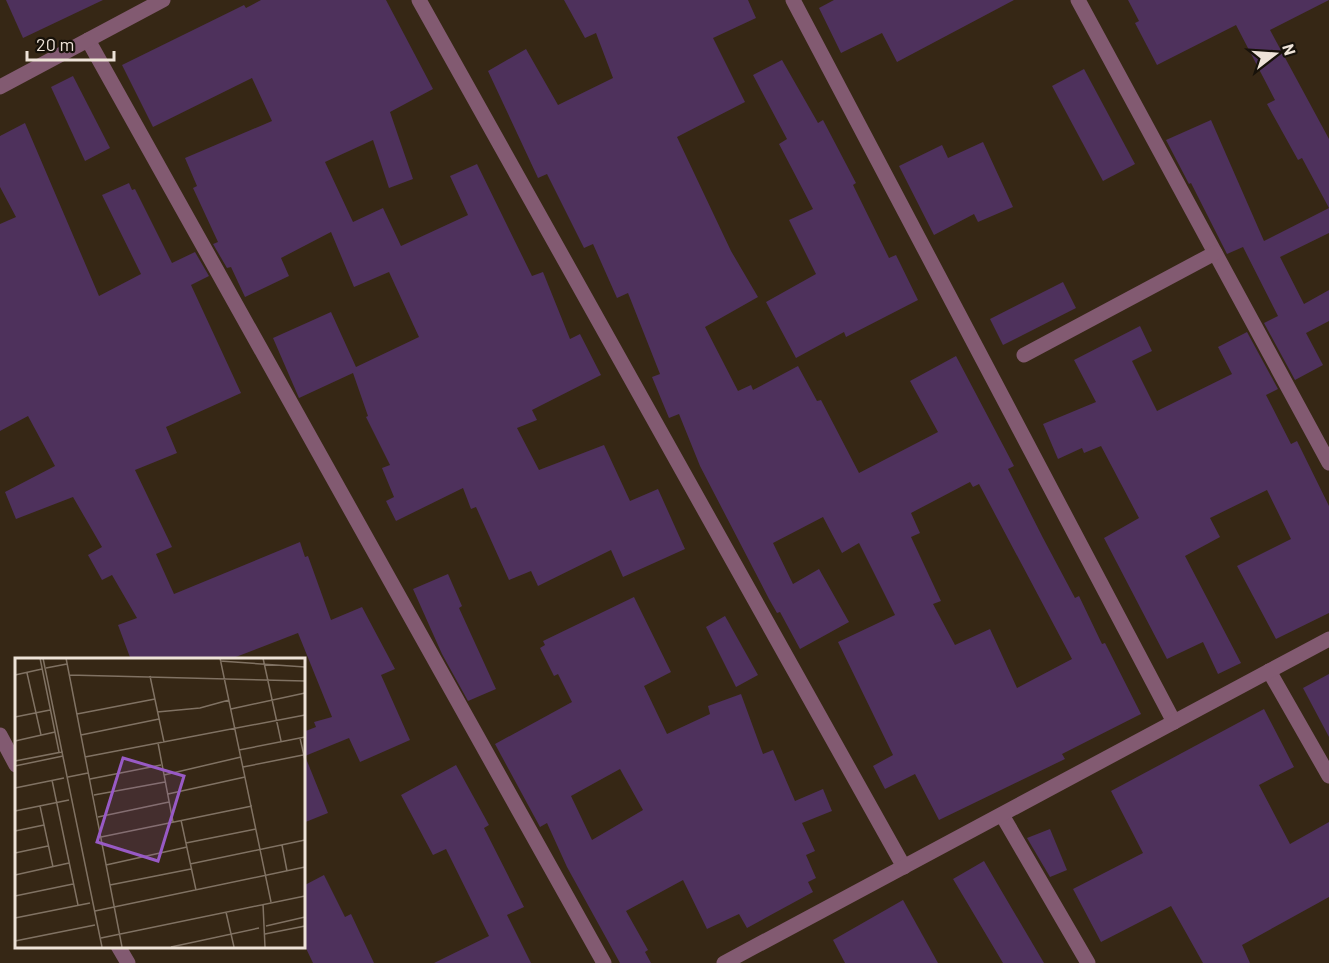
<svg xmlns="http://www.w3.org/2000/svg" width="1329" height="963" viewBox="0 0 1329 963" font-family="Barlow,sans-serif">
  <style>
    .building { fill: #4e315c; fill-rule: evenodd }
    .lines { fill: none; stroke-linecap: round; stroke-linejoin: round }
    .street { stroke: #825a71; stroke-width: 15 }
    .inset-road { fill: none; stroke: #807263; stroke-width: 1.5 }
    .view { fill: #985ac5; fill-opacity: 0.15; stroke: #985ac5; stroke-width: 3 }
    .inset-edge { fill: none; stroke: #eee3d8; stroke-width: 3 }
  </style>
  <rect width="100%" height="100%" fill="#362715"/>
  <!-- building -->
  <g class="building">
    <path d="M 6,0 L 103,0 L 23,38 Z"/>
    <path d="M 261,0 L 386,0 L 433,89 L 390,112 L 413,179 L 389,188 L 373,140 L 325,162 L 353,222 L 383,208 L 401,246 L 468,215 L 450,176 L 477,164 L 532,276 L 543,272 L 570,339 L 580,334 L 601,375 L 532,410 L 537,420 L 517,428 L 539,470 L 604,445 L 630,501 L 658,489 L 685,549 L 623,577 L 611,550 L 538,586 L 531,571 L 509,580 L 476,507 L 471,509 L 463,488 L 396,521 L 386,501 L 394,497 L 382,468 L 390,465 L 366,417 L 368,416 L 353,373 L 299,398 L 273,338 L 331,312 L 356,367 L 419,337 L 389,272 L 354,287 L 331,232 L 281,258 L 289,276 L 245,297 L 231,267 L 227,268 L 213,244 L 218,242 L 193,188 L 197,186 L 185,158 L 272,121 L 252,78 L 153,127 L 122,65 L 244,5 L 246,8 Z"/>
    <path d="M 564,0 L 748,0 L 756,18 L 713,38 L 745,102 L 677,137 L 731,251 L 758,297 L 705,327 L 738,391 L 751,385 L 753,390 L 798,366 L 817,401 L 821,400 L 859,473 L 938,432 L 910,381 L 956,356 L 1014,466 L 1008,469 L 1043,538 L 1075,598 L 1079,596 L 1102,644 L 1105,643 L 1141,714 L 1062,754 L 1065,759 L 939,820 L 915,774 L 885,789 L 873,766 L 893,755 L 838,642 L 895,615 L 859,543 L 842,553 L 823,517 L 773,543 L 793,584 L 819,569 L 849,622 L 800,649 L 780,612 L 777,613 L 769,599 L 700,466 L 679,414 L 669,418 L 652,377 L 660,374 L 628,293 L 617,298 L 593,244 L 584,248 L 547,174 L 538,178 L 488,71 L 526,49 L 558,105 L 613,78 L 596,33 L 585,38 ZM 970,482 L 973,487 L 979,484 L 1072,659 L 1017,688 L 990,629 L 955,645 L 933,604 L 941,601 L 911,537 L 920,533 L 911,513 Z"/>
    <path d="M 834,0 L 1014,0 L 897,62 L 882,33 L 841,53 L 819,8 Z"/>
    <path d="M 1128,0 L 1329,0 L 1270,30 L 1329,139 L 1329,233 L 1280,257 L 1304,304 L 1329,290 L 1329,321 L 1306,333 L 1323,365 L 1295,380 L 1264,323 L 1278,316 L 1243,247 L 1227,254 L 1191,183 L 1189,184 L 1166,140 L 1211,120 L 1264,241 L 1329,208 L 1302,158 L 1298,160 L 1267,104 L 1275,100 L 1236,25 L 1157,65 L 1135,23 L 1139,21 Z"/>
    <path d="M 782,60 L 818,123 L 823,120 L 856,183 L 853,185 L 889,258 L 896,255 L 918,300 L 846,337 L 844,332 L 796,358 L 766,302 L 816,274 L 789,220 L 813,209 L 779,144 L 787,139 L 753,75 Z"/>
    <path d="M 1084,69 L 1135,164 L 1103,181 L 1052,86 Z"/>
    <path d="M 73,76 L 110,148 L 85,161 L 51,87 Z"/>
    <path d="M 25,123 L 99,296 L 141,274 L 102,195 L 129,183 L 132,190 L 135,189 L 172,263 L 195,252 L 209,276 L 191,285 L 241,393 L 166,427 L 177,453 L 135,470 L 172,547 L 156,554 L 174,594 L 300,542 L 305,557 L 308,556 L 331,620 L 362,607 L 395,669 L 381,675 L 410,740 L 360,762 L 349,738 L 305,756 L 328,813 L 303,823 L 303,732 L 316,727 L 314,722 L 332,717 L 298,633 L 228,660 L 131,660 L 118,625 L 137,618 L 112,575 L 102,580 L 88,555 L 102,547 L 73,497 L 16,519 L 5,492 L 55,466 L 28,416 L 0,431 L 0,224 L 16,217 L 0,187 L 0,136 Z"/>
    <path d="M 983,142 L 1013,207 L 978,222 L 974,214 L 934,235 L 899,166 L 942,145 L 948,158 Z"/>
    <path d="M 1063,282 L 1076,308 L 1003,345 L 990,319 Z"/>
    <path d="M 1140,326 L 1152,351 L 1132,361 L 1157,411 L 1232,374 L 1218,347 L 1247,332 L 1278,389 L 1266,395 L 1291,444 L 1297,441 L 1329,506 L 1329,613 L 1276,639 L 1237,566 L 1291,539 L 1267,490 L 1210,518 L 1220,537 L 1185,556 L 1241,663 L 1218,674 L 1203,642 L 1167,659 L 1104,538 L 1139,518 L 1101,446 L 1084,453 L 1082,448 L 1058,459 L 1043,424 L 1096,402 L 1074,360 Z"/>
    <path d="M 448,574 L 462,606 L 459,608 L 496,689 L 468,701 L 442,654 L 413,589 Z"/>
    <path d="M 634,597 L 671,672 L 644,686 L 667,734 L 710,714 L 708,706 L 741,694 L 763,754 L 773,750 L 795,801 L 823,789 L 832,811 L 802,823 L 815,851 L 806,855 L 816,878 L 808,882 L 813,892 L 747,928 L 739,914 L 707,929 L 683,880 L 626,911 L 648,950 L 645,952 L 651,963 L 620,963 L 567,867 L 547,823 L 540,827 L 495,744 L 572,702 L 558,674 L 554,676 L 540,648 L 545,645 L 543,641 ZM 620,769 L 643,810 L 592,840 L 571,796 Z"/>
    <path d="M 725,616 L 758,675 L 736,687 L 706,627 Z"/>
    <path d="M 1329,674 L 1329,737 L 1303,688 Z"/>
    <path d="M 1264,709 L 1294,767 L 1259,785 L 1290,844 L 1329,822 L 1329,897 L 1242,945 L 1250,963 L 1203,963 L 1171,906 L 1101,942 L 1073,889 L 1143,853 L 1111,791 Z"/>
    <path d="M 456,765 L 489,825 L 484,828 L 524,907 L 507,915 L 531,963 L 434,963 L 489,936 L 446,849 L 433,855 L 401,795 Z"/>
    <path d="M 1050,829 L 1067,870 L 1050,877 L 1027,838 Z"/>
    <path d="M 984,861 L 998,885 L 1044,963 L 1003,963 L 953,879 Z"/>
    <path d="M 324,875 L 345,917 L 351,914 L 374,963 L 313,963 L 303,942 L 303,886 Z"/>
    <path d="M 903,900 L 938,963 L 845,963 L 833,940 Z"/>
  </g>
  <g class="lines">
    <!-- street -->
    <g class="street">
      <path d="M 419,0 L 904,867"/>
      <path d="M 793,0 L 1174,722"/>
      <path d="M 1078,0 L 1329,463"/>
      <path d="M 88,40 L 604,963"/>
      <path d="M 0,87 L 163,0"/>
      <path d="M 1024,355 L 1215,253"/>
      <path d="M 1269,671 L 1329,776"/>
      <path d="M 0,735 L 16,765"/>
      <path d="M 1002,815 L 1088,963"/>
      <path d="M 118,946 L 128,963"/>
      <path d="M 724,963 L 1329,639"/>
    </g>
  </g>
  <!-- overview -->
  <g transform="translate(15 658)">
    <rect width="290" height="290" fill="#362715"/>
    <path class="inset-road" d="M 25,0 L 44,94M 28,0 L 47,94M 51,0 L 107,289M 205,0 L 256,244M 248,0 L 266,83M 205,3 L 290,9M 31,10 L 52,6M 12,15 L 26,77M 0,17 L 27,11M 54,17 L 290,23M 135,18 L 149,84M 216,51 L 290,35M 142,54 L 185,50 L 214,42M 62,56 L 140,41M 0,59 L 35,52M 66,77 L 144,61M 285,80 L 290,102M 0,83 L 40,74M 143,85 L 158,164M 224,92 L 290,79M 70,99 L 290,57M 0,103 L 47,94 L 87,289M 0,108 L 48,98M 228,109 L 288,97M 149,117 L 226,99M 53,119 L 73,115M 75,121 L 146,107M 37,122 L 63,247M 0,130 L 49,120M 153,136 L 230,119M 79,137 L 150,124M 25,148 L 38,209M 0,153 L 54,142M 83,159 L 154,144M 166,162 L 181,232M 0,173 L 29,167M 86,179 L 237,148M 171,185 L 241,171M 267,187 L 272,213M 0,195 L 33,188M 175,206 L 290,182M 91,207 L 172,189M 0,217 L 54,205M 95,227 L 176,211M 0,238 L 58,226M 248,246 L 250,289M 80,253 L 290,209M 211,254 L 219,289M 0,260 L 75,245M 251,268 L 290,259M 250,276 L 290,268M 86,280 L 290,238M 0,283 L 80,267M 156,289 L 244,270"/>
    <path class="view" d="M 108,100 L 169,118 L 143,203 L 82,184 Z"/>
    <rect width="290" height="290" class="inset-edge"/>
  </g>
  <!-- north arrow -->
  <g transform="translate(1275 54) rotate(73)" stroke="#18120a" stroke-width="4.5" paint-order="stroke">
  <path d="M0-4.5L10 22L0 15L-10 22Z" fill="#eee3d8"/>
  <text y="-9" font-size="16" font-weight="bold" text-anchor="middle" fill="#eee3d8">N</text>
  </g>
  <!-- scale -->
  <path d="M27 51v9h87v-9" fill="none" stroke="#eee3d8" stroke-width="3"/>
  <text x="36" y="51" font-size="18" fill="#eee3d8" stroke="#18120a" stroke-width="4.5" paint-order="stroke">20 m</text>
</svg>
